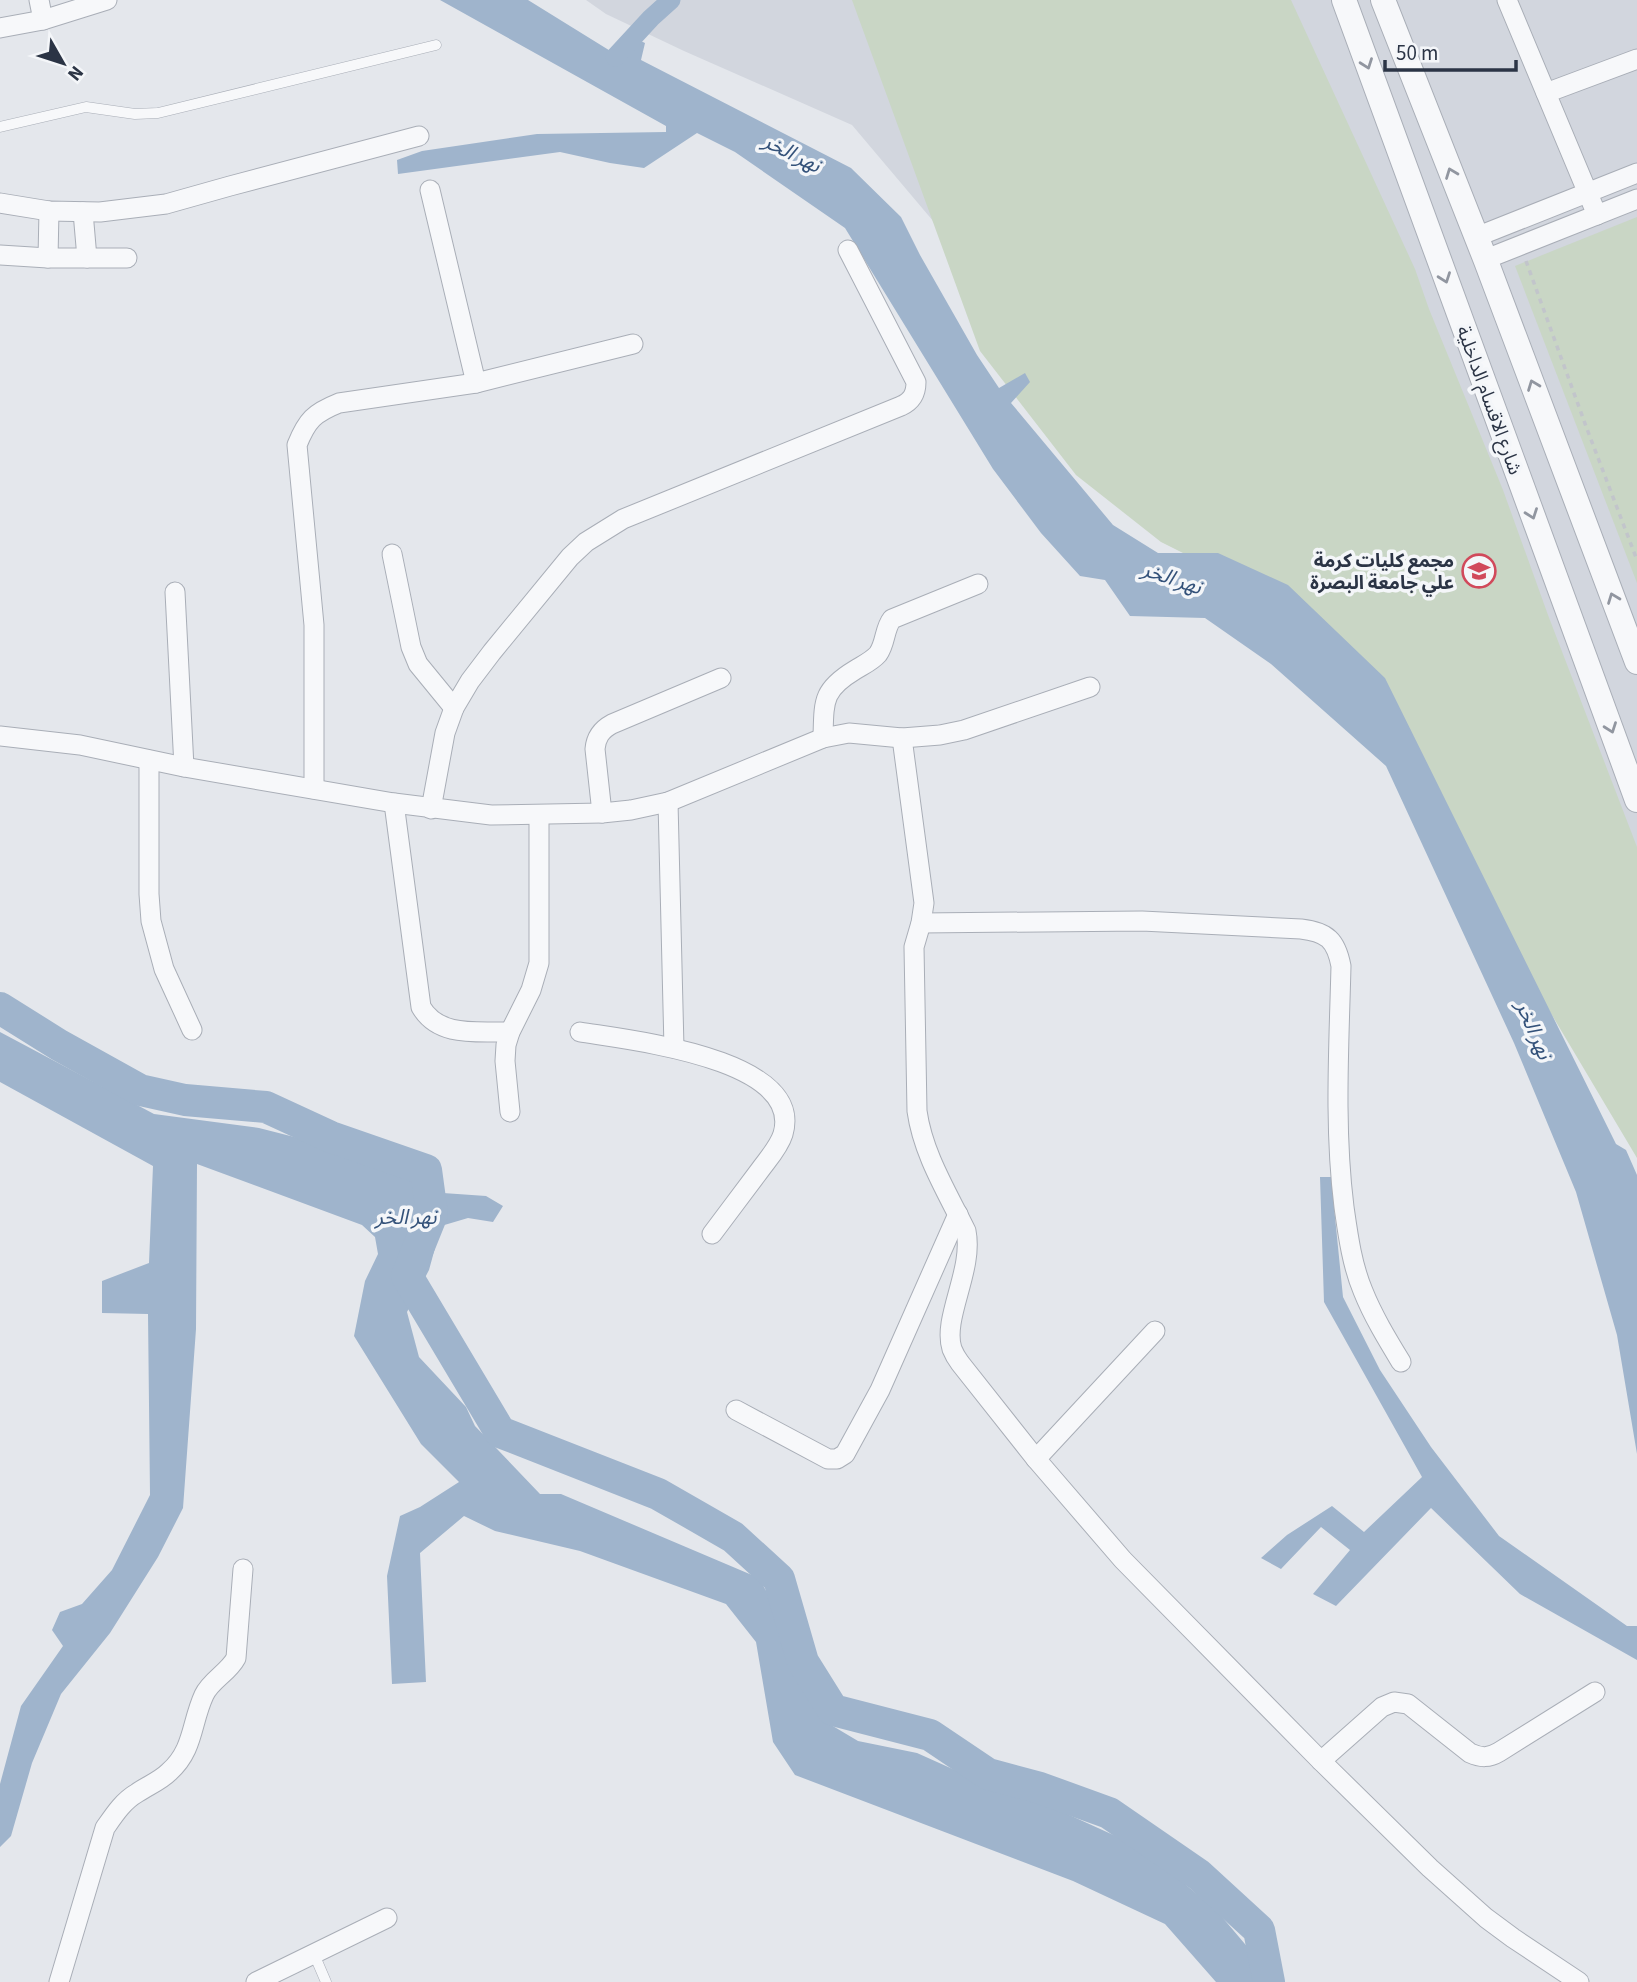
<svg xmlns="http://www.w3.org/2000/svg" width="1637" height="1982" viewBox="0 0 1637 1982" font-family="'Source Sans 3','Noto Sans Arabic',sans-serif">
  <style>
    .built { fill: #d2d6de }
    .green { fill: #c9d6c5 }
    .water { fill: #9fb4cc }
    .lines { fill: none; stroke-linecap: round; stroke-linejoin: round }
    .canal { stroke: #9fb4cc; stroke-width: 19 }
    .river { stroke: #9fb4cc; stroke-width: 32 }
    .service-casing { stroke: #a9aeb7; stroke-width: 11 }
    .minor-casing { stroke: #a9aeb7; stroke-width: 21 }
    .tertiary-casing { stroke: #a9aeb7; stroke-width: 26 }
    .path { stroke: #c2c5cb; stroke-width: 3.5; stroke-dasharray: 5 5; stroke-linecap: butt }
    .service { stroke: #f7f8fa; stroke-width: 10 }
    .minor { stroke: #f7f8fa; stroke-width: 19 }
    .tertiary { stroke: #f7f8fa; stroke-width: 24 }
    .oneway { stroke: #9196a0 }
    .labels { text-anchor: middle; stroke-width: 7; stroke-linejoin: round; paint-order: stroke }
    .street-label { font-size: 19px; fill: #2b3445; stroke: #f4f6f9 }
    .poi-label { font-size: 19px; font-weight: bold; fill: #2b3445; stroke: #f4f6f9; text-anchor: end }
    .water-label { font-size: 21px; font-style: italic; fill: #34527a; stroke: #f4f6f9 }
  </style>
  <rect width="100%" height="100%" fill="#e4e7ec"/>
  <!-- built -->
  <path class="built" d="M 586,0 L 1637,0 L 1637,1157 L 1542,942 L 852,125 L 684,51 L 606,14 Z"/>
  <!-- green -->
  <g class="green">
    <path d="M 852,0 L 1291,0 L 1415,269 L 1429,309 L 1503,490 L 1548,615 L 1637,847 L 1637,1158 L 1317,620 L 1161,542 L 1076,475 L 980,351 Z"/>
    <path d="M 1637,217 L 1637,583 L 1515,266 Z"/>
  </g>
  <!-- water -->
  <g class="water">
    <path d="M 440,0 L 528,0 L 612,52 L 626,34 L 645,43 L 641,60 L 851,168 L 901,217 L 920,255 L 977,355 L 999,388 L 1025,373 L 1030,382 L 1011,403 L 1113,525 L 1158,553 L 1218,553 L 1288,585 L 1385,678 L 1616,1144 L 1626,1150 L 1637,1175 L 1637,1454 L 1617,1335 L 1576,1192 L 1514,1043 L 1386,766 L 1271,664 L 1205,618 L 1130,616 L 1105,580 L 1080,576 L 1041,533 L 993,469 L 845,228 L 735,152 L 697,133 L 644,168 L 610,163 L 560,152 L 398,174 L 397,160 L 422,151 L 537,134 L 666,132 L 666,126 Z"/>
    <path d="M 0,1032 L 154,1114 L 259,1128 L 314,1142 L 443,1193 L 486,1196 L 503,1206 L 493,1222 L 468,1218 L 441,1226 L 429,1270 L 407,1312 L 419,1357 L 466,1407 L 475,1426 L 540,1494 L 561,1494 L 759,1578 L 779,1614 L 821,1719 L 858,1741 L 917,1753 L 995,1788 L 1065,1813 L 1142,1848 L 1217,1911 L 1277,1982 L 1216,1982 L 1165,1924 L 1073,1881 L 795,1775 L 773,1742 L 756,1642 L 726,1604 L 580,1551 L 495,1531 L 464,1516 L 420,1553 L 426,1682 L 392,1684 L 387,1576 L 400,1516 L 420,1507 L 459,1482 L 421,1444 L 354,1336 L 365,1281 L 378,1254 L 375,1237 L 362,1225 L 197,1164 L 196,1329 L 183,1508 L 158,1557 L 110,1633 L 61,1694 L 32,1763 L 11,1836 L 0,1847 L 0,1784 L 21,1706 L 63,1646 L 52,1630 L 60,1612 L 82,1604 L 112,1570 L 150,1495 L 148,1314 L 102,1313 L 102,1281 L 149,1263 L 153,1166 L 0,1082 Z"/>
    <path d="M 1320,1177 L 1331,1177 L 1343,1297 L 1380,1370 L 1431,1447 L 1499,1536 L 1627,1626 L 1637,1626 L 1637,1660 L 1520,1594 L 1431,1508 L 1336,1606 L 1313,1594 L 1350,1550 L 1321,1527 L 1281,1569 L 1261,1558 L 1287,1535 L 1332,1506 L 1364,1532 L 1422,1477 L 1324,1302 Z"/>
  </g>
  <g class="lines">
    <!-- canal -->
    <path class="canal" d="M 615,57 L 651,18 L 671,0"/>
    <!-- river -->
    <path class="river" d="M 0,1008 L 59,1045 L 140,1090 L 185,1100 L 266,1107 L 331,1137 L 426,1170 L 432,1214 L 407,1276 L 500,1432 L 658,1494 L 733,1537 L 779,1579 L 803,1662 L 833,1710 L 930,1735 L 988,1774 L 1040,1788 L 1109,1813 L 1199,1875 L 1259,1930 L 1269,1982"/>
    <defs>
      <g id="service">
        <path d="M 0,127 L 86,107 L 135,114 L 158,113 L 436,45"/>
        <path d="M 314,1954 L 326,1982"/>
      </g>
      <g id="minor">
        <path d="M 39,0 L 43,20"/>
        <path d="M 1507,0 L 1597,215"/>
        <path d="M 0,28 L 43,20 L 107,0"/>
        <path d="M 1546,93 L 1637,59"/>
        <path d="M 430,190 L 476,383"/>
        <path d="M 0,203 L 49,211 L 100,212 L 166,204 L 230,186 L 419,136"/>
        <path d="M 83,212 L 87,258"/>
        <path d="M 1476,237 L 1637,173"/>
        <path d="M 0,255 L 48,258 L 127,258"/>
        <path d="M 48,258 L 49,211"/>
        <path d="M 1486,259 L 1637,199"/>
        <path d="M 392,554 L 411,647 L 418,664 L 454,708"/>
        <path d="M 175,592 L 184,767"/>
        <path d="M 0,736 L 80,745 L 184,767 L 394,803 L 491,815 L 602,813 L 631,810 L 668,802 L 823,738 L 849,733 L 902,738 L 940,735 L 964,730 L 1090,687"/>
        <path d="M 823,738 C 824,701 822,690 855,670 C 863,665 872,661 878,654 C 886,643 884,629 892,619 L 978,584"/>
        <path d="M 902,738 L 924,903 L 921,923 L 914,947 L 917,1111 C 923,1154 947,1192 966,1231 C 974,1270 942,1318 952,1349 C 954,1354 957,1359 960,1363 L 1036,1459 L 1123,1560 L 1321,1761 L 1430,1868 L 1486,1918 L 1513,1938 L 1579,1982"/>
        <path d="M 149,760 L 149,894 L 151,921 L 164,969 L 192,1030"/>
        <path d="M 314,789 L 314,625 L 297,445 C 307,420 314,413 339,403 L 476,383 L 633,344"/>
        <path d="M 668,802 L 674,1048"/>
        <path d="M 394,803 L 421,1007 C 439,1038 478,1031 510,1032"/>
        <path d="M 431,809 L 445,733 L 454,708 L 470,681 L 492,652 L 570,557 L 586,542 L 623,519 L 901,406 C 912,401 916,394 916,382 L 848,250"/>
        <path d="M 602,813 L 595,749 C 596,737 601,730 612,724 L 721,678"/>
        <path d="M 921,923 L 1142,921 L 1301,929 C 1327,932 1336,940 1341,966 C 1339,1046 1334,1127 1344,1207 C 1348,1235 1352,1265 1363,1291 C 1373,1316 1387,1339 1401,1362"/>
        <path d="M 580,1032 C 627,1040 805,1058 783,1134 C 779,1147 768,1159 760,1170 C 744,1191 728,1213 712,1234"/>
        <path d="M 510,1112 L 505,1061 L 506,1045 L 510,1032 L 531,990 L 539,963 L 539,815"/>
        <path d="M 736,1410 L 828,1459 L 837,1459 L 845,1454 L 880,1390 L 958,1214"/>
        <path d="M 1036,1459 L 1155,1331"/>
        <path d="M 1321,1761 L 1382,1707 L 1394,1702 L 1408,1704 L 1470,1753 C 1481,1758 1489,1758 1499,1752 L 1595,1692"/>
        <path d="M 59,1982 L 105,1828 C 114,1815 123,1801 137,1793 C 147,1786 160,1781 169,1772 C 194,1750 191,1723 204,1695 C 211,1680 228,1673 236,1658 L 243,1569"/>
        <path d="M 256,1982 L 387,1918"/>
      </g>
      <g id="tertiary">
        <path d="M 1344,0 L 1637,800"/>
        <path d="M 1383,0 L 1486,261 L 1637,662"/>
      </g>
    </defs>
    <!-- service casing -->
    <use href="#service" class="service-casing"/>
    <!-- minor casing -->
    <use href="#minor" class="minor-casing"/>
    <!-- tertiary casing -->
    <use href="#tertiary" class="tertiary-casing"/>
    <!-- path -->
    <path class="path" d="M 1526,261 L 1587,429 L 1637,560"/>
    <!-- service -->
    <use href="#service" class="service"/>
    <!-- minor -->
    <use href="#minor" class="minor"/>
    <!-- tertiary -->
    <use href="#tertiary" class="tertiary"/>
  </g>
  <!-- one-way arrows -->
  <defs><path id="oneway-chevron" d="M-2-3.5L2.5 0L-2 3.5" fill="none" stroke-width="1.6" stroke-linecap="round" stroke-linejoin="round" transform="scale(1.75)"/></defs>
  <g class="oneway">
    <use href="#oneway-chevron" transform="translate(1367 64) rotate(70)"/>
    <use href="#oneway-chevron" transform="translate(1451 173) rotate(-111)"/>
    <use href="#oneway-chevron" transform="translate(1445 278) rotate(70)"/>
    <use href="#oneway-chevron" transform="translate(1533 385) rotate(-111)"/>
    <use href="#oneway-chevron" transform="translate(1532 514) rotate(70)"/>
    <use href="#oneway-chevron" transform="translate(1613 598) rotate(-111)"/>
    <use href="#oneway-chevron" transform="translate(1611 728) rotate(70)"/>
  </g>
  <!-- icons -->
  <defs>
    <symbol id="university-ring" viewBox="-11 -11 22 22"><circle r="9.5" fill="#f4f6f9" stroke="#d1495b" stroke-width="1.5"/><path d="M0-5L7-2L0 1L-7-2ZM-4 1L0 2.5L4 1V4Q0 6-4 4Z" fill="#d1495b"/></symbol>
  </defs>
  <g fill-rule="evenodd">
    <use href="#university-ring" x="1460" y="552" width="38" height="38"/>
  </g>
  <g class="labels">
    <!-- street labels -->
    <g class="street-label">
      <text transform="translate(1490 400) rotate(70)" y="7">شارع الاقسام الداخلية</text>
    </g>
    <!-- poi labels -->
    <g class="poi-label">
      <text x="1454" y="567">مجمع كليات كرمة<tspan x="1454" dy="22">علي جامعة البصرة</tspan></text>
    </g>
    <!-- water labels -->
    <g class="water-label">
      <text transform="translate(792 153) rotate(27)" y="7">نهر الخر</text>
      <text transform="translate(1172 578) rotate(19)" y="7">نهر الخر</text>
      <text transform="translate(1534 1030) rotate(67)" y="7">نهر الخر</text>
      <text x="406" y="1224">نهر الخر</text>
    </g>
  </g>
  <!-- north arrow -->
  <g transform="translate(63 63) rotate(129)" stroke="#f4f6f9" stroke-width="5" paint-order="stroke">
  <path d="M0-5L12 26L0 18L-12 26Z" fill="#2b3445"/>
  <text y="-10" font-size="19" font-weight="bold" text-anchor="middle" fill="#2b3445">N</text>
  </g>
  <!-- scale -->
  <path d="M1385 60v10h131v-10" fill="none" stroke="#2b3445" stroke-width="3.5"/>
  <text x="1396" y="60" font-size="21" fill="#2b3445" stroke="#f4f6f9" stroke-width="5" paint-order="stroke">50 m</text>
</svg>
